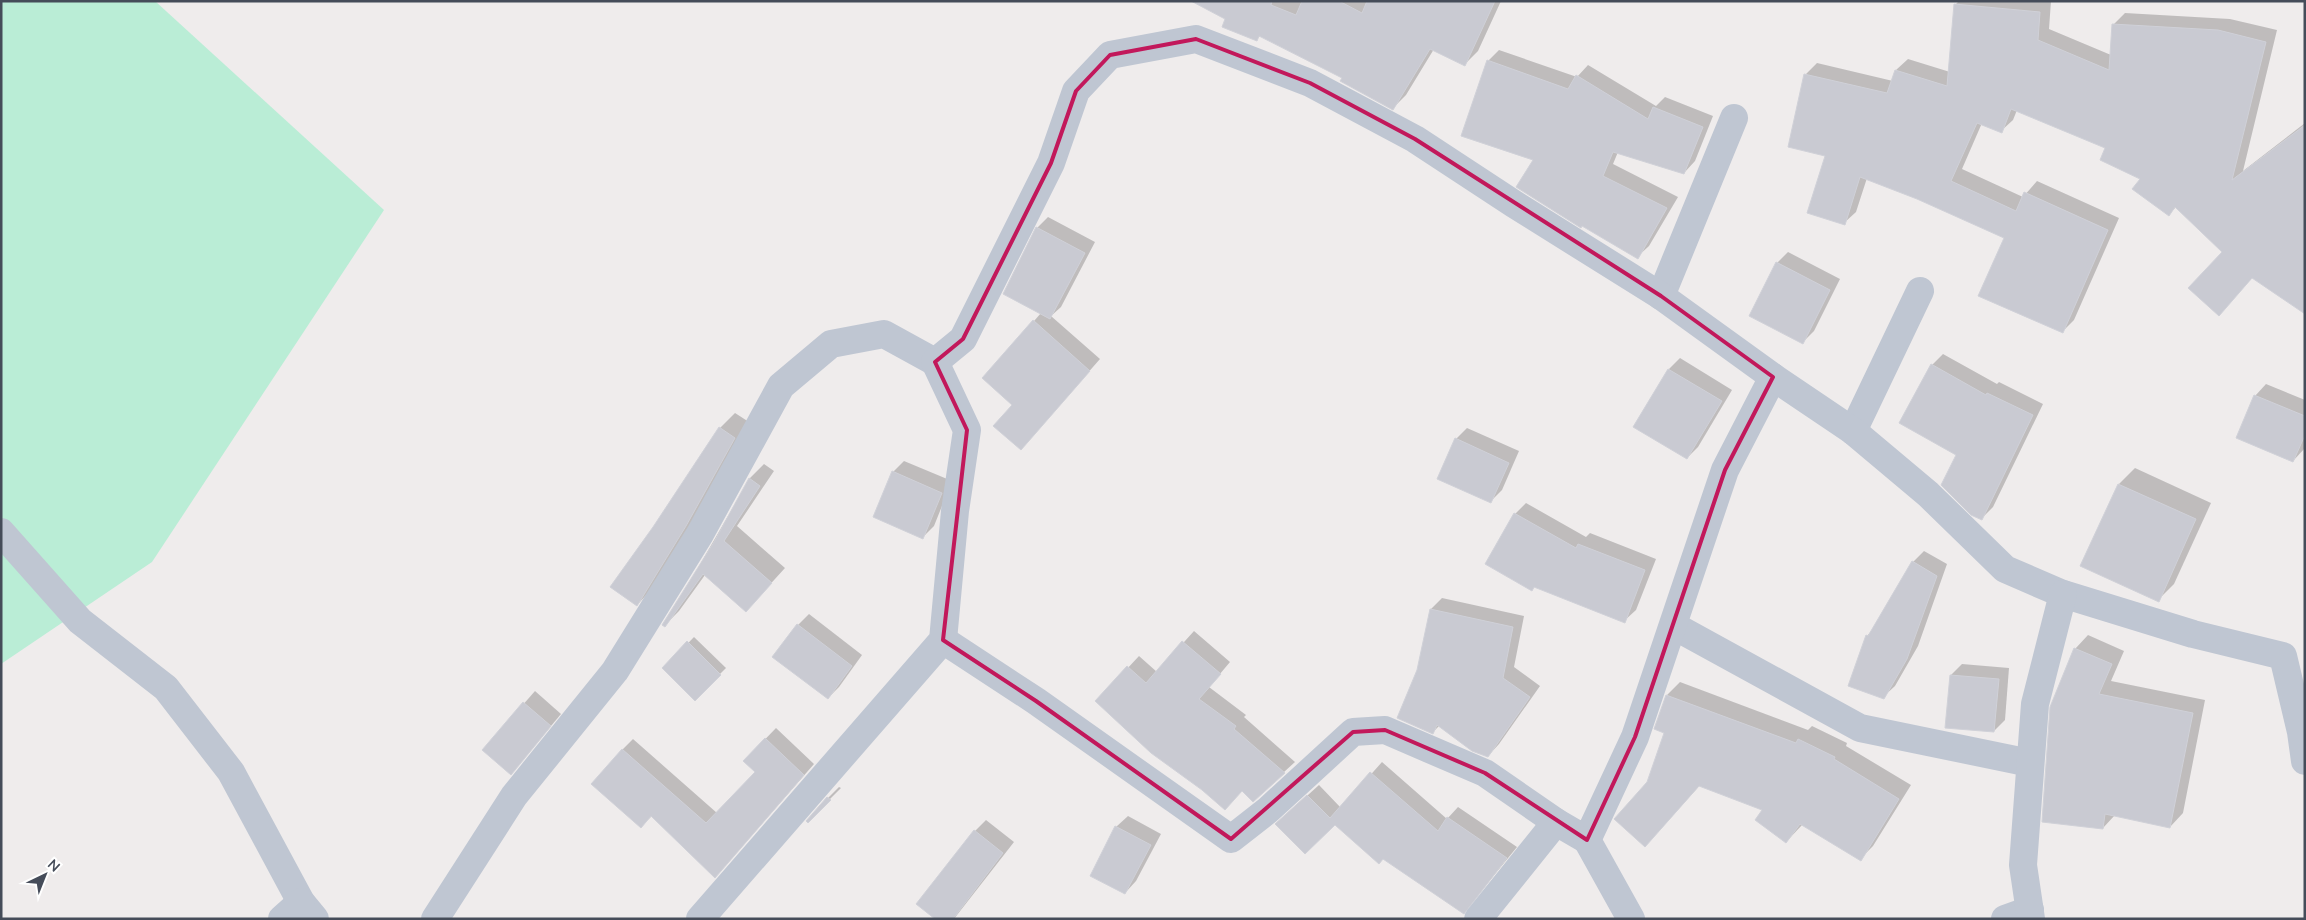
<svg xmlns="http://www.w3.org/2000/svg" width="2306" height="920" viewBox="0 0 2306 920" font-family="'Nunito Sans',sans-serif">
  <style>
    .green { fill: #baedd6 }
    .shadow { fill: #0003 }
    .building { fill: #c9cad2; stroke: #d0d1d8 }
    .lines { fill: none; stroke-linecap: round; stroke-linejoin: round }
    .minor { stroke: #bfc6d2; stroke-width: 28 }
    .marked { fill: none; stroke: #c2185b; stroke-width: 4; stroke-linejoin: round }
  </style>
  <rect width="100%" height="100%" fill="#efecec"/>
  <!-- green -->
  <path class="green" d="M 1,1 L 155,1 L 384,210 L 152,562 L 1,664 Z"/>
  <!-- shadow -->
  <g class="shadow">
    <path d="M 1234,1 L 1501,1 L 1478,51 L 1465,64 L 1434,49 L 1406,95 L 1393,108 L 1343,78 L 1261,35 L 1256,40 Z"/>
    <path d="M 1959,1 L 2051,1 L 2049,29 L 2111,55 L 2113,25 L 2125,13 L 2230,19 L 2277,30 L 2243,171 L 2305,123 L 2305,220 L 2219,314 L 2224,252 L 2176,207 L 2169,214 L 2141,178 L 2107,148 L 2017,110 L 2013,120 L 2001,131 L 1982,123 L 1962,169 L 2023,197 L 2037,181 L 2119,218 L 2074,320 L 2062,332 L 2006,237 L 1918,197 L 1867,178 L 1856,212 L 1844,223 L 1805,75 L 1817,63 L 1893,81 L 1896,70 L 1908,59 L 1950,72 L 1955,5 Z"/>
    <path d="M 1499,50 L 1577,77 L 1588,65 L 1656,106 L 1665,97 L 1713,116 L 1695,161 L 1684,173 L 1618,152 L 1613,164 L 1678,197 L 1649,246 L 1637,257 L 1535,159 L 1488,61 Z"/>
    <path d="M 1048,217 L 1095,242 L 1061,307 L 1051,316 L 1100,359 L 1021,449 L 1014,404 L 1034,321 L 1041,313 L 1037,228 Z"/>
    <path d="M 1788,252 L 1840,279 L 1814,331 L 1803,342 L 1777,263 Z"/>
    <path d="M 1943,354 L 1997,384 L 1999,382 L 2043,404 L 1993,507 L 1982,518 L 1957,454 L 1932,365 Z"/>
    <path d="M 1680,358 L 1732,390 L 1698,447 L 1687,458 L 1669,369 Z"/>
    <path d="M 2266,384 L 2305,400 L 2305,448 L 2293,461 L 2255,396 Z"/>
    <path d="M 735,413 L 749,422 L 701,510 L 651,590 L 637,605 L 655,528 L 720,428 Z"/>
    <path d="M 1467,428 L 1519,451 L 1502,490 L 1491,501 L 1456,439 Z"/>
    <path d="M 904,461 L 952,481 L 934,526 L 923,537 L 893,472 Z"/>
    <path d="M 764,464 L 774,471 L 737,526 L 785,568 L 746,611 L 705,575 L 679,611 L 665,625 L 750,478 Z"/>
    <path d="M 2135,468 L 2211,503 L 2174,584 L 2158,600 L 2082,565 L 2119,484 Z"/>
    <path d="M 1526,503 L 1586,537 L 1590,533 L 1656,559 L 1636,610 L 1624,621 L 1535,586 L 1532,590 L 1515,514 Z"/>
    <path d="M 1924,551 L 1947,564 L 1918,646 L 1895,686 L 1883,697 L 1867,636 L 1874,628 L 1913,562 Z"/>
    <path d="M 1442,598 L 1524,616 L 1514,667 L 1540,686 L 1499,744 L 1488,756 L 1439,726 L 1433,732 L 1419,670 L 1431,609 Z"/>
    <path d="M 809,614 L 862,655 L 839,687 L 828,698 L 798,625 Z"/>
    <path d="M 1194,631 L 1230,662 L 1209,687 L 1246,715 L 1244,717 L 1295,762 L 1284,772 L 1243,790 L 1097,701 L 1139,656 L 1157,672 Z"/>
    <path d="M 2088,635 L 2124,651 L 2111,681 L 2205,700 L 2183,813 L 2170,827 L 2115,815 L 2103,828 L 2075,649 Z"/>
    <path d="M 694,637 L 726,668 L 695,699 L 664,668 Z"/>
    <path d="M 1962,664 L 2009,668 L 2005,720 L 1994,731 L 1951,675 Z"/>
    <path d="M 1680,682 L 1808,730 L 1812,726 L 1847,743 L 1846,746 L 1911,785 L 1873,846 L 1860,859 L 1803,824 L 1786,842 L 1764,809 L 1700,785 L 1658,832 L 1648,782 L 1666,733 L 1667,695 Z"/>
    <path d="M 535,691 L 561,714 L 511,774 L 483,750 Z"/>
    <path d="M 776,728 L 814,764 L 725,866 L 652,816 L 641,826 L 622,750 L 633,739 L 717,813 L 756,772 L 744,761 Z"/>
    <path d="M 1382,762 L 1447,819 L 1458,807 L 1517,847 L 1464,912 L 1335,823 L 1287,814 L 1319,785 L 1341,808 Z"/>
    <path d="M 839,787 L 841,788 L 808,821 L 828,798 Z"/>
    <path d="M 1128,816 L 1161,834 L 1136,881 L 1125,893 L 1116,827 Z"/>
    <path d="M 986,820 L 1014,842 L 957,915 L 954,919 L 937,919 L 975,831 Z"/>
  </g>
  <!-- building -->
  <g class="building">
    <path d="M 1191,1 L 1272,1 L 1271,5 L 1296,15 L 1302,1 L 1339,1 L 1362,13 L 1367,1 L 1495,1 L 1465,66 L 1430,49 L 1393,110 L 1340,81 L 1342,78 L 1259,36 L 1257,41 L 1222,27 L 1225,19 Z"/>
    <path d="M 1954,4 L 2040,12 L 2038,40 L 2109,70 L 2112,24 L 2218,30 L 2266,42 L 2232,180 L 2305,125 L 2305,314 L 2252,278 L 2219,316 L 2188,288 L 2222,252 L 2175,207 L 2169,216 L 2132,189 L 2140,179 L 2100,160 L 2105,148 L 2011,109 L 2002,133 L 1977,123 L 1951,181 L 2016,211 L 2024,192 L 2108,230 L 2063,333 L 1978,296 L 2004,238 L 1917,199 L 1860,177 L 1845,225 L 1807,213 L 1825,156 L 1788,147 L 1804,74 L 1887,93 L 1895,70 L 1947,86 Z"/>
    <path d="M 1487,60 L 1568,89 L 1576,75 L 1648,119 L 1653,107 L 1703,127 L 1684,174 L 1613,152 L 1603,176 L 1667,208 L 1638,259 L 1582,226 L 1581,228 L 1516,187 L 1533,160 L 1461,136 Z"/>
    <path d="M 1036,227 L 1085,253 L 1050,319 L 1003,294 Z"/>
    <path d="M 1776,262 L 1830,290 L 1803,344 L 1749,316 Z"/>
    <path d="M 1033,320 L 1090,371 L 1021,450 L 993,426 L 1012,405 L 982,378 Z"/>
    <path d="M 1931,364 L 1986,395 L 1987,393 L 2033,415 L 1982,520 L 1971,515 L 1941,485 L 1956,455 L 1899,423 Z"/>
    <path d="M 1668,369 L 1722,401 L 1687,459 L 1633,427 Z"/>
    <path d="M 2254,395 L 2305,416 L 2305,435 L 2293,462 L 2236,438 Z"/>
    <path d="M 719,427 L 735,438 L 686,526 L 637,606 L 610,587 L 653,527 Z"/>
    <path d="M 1455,438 L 1509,463 L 1491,503 L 1437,479 Z"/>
    <path d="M 892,471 L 942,493 L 923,539 L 873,517 Z"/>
    <path d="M 749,478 L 760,486 L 724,541 L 772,583 L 746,612 L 703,574 L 665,627 L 662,625 L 714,542 Z"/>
    <path d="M 2118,484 L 2196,519 L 2159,602 L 2080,566 Z"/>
    <path d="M 1514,513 L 1576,548 L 1578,544 L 1645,570 L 1625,623 L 1534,587 L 1532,591 L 1485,564 Z"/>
    <path d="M 1912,561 L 1937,576 L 1907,659 L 1884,699 L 1848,686 L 1866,635 L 1868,636 Z"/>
    <path d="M 1430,609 L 1513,627 L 1503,678 L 1530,697 L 1488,757 L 1472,751 L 1437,725 L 1433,734 L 1397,718 L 1417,670 Z"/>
    <path d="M 797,624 L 852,666 L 828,699 L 772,657 Z"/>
    <path d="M 687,641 L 721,675 L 695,701 L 662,668 Z"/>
    <path d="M 1182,641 L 1221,674 L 1199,699 L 1236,726 L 1234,729 L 1285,773 L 1253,802 L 1242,791 L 1225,810 L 1202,790 L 1151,753 L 1095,701 L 1127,666 L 1146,683 Z"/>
    <path d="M 2074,648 L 2112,664 L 2099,694 L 2193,713 L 2170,828 L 2105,814 L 2103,829 L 2042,822 L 2050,707 Z"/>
    <path d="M 1950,675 L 1999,679 L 1994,732 L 1945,728 Z"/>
    <path d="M 1666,695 L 1796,743 L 1798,739 L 1835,757 L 1834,759 L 1899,799 L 1861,861 L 1800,824 L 1786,843 L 1755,820 L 1762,810 L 1699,786 L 1645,847 L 1614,819 L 1647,782 L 1664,733 L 1654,729 Z"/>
    <path d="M 523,702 L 551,726 L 511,775 L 482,750 Z"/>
    <path d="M 765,738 L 804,775 L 715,878 L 651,816 L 641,828 L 591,784 L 622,749 L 706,823 L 755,772 L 743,761 Z"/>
    <path d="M 1370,772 L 1438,831 L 1447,817 L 1507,858 L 1464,914 L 1383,859 L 1379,864 L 1335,825 L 1305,854 L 1275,824 L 1307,795 L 1330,818 Z"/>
    <path d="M 827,797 L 831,800 L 808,823 L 806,821 Z"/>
    <path d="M 1115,826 L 1151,845 L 1125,894 L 1090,876 Z"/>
    <path d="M 974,830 L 1003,853 L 953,919 L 935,919 L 916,904 Z"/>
  </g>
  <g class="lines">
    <!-- minor -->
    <g class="minor">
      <path d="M 1661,296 L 1734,118"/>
      <path d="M 1853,431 L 1920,291"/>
      <path d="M 1,532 L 80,621 L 166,688 L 231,772 L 301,902 L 315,919"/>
      <path d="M 1674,626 L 1860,728 L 2030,763"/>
      <path d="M 943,640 L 1036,701 L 1231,839 L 1268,810 L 1353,732 L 1385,730 L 1485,773 L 1556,822 L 1587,840 L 1635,737 L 1725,470 L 1773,377"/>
      <path d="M 1587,840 L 1631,919"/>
      <path d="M 282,919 L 301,902"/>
      <path d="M 435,919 L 514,796 L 615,671 L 700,534 L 781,386 L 831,344 L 884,334 L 935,362 L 963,339 L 1051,163 L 1076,91 L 1110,55 L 1196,39 L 1310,83 L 1415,139 L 1514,204 L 1661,296 L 1773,377 L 1853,431 L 1928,494 L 2005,569 L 2063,594 L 2193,634 L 2283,656 L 2301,732 L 2305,761"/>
      <path d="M 700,919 L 943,640 L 955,511 L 967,430 L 935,362"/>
      <path d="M 1478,919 L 1556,822"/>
      <path d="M 2005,919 L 2030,910"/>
      <path d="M 2031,919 L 2023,865 L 2035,704 L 2063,594"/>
    </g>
  </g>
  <!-- marked area -->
  <path class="marked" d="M 1196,39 L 1310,83 L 1415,139 L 1661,296 L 1773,377 L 1725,470 L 1635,737 L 1587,840 L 1485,773 L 1385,730 L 1353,732 L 1231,839 L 1036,701 L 943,640 L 967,430 L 935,362 L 963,339 L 1051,163 L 1076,91 L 1110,55 Z"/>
  <!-- border -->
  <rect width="2306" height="920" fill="none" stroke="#454c59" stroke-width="5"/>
  <!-- north arrow -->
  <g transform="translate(45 875) rotate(43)" stroke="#ffffff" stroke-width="4" paint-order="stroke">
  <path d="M0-4L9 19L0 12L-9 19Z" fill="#454c59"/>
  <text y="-8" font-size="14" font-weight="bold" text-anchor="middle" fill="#454c59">N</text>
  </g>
</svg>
